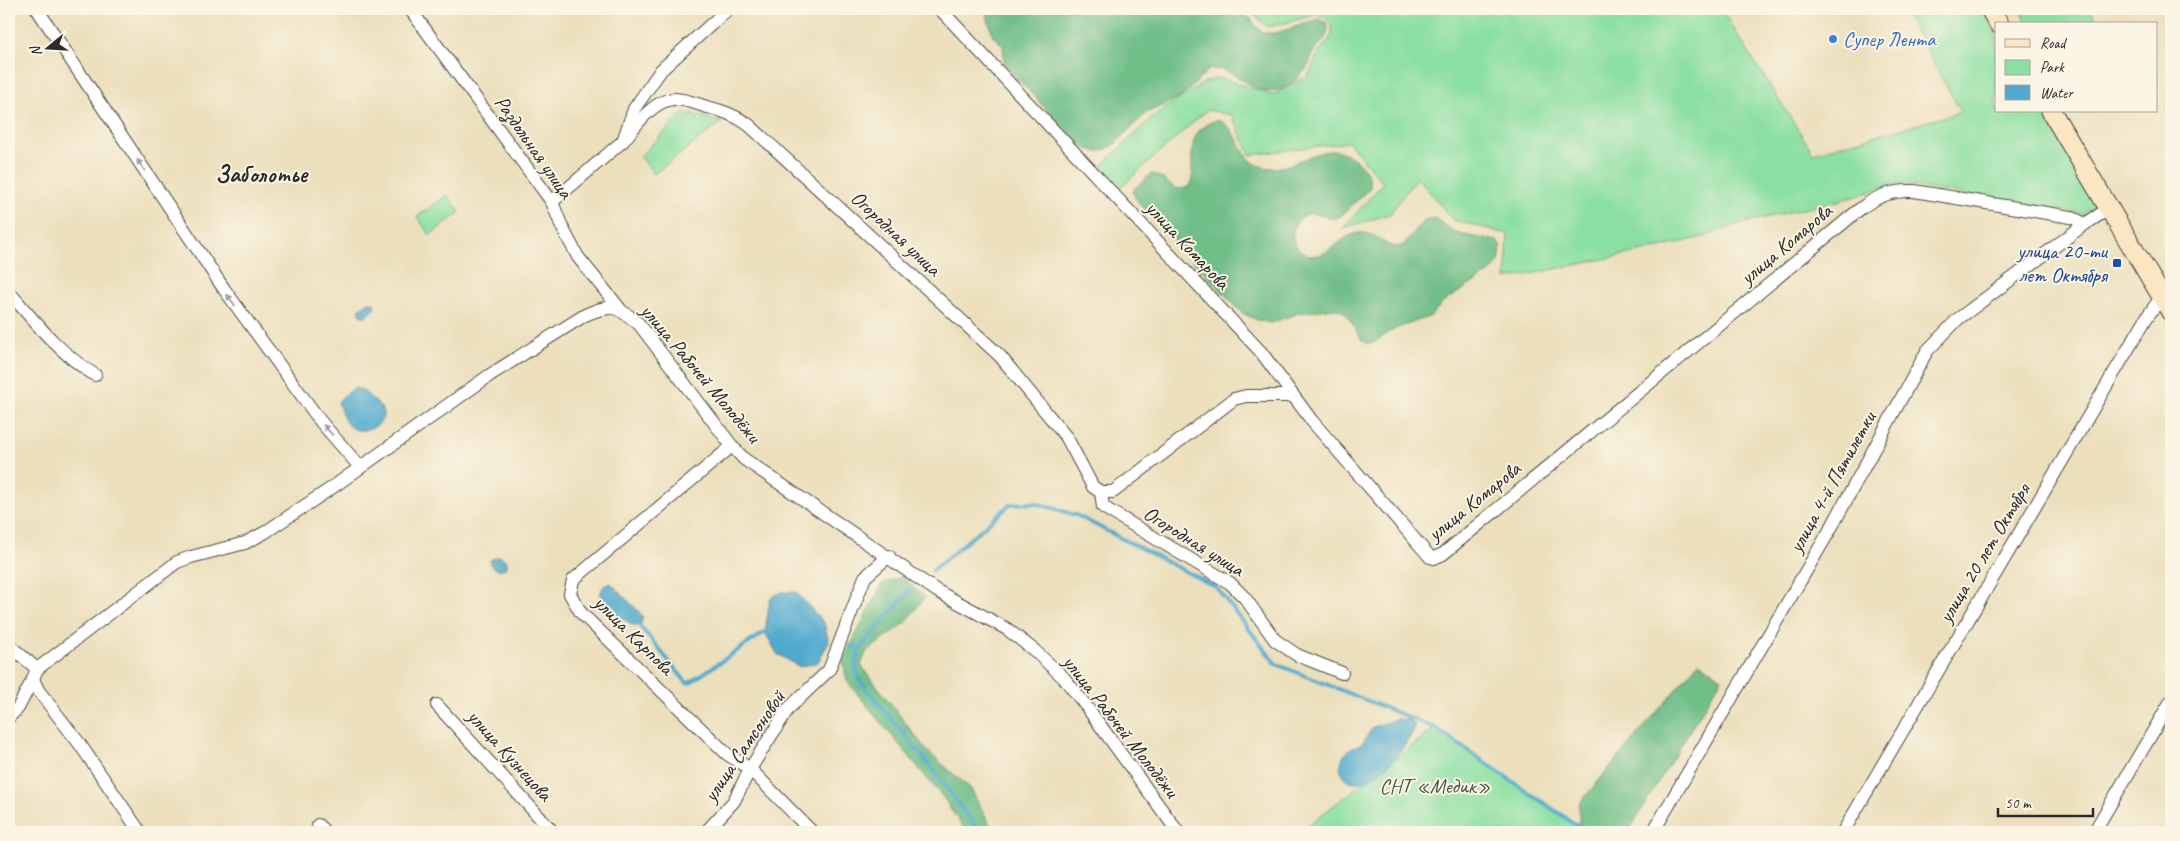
<svg xmlns="http://www.w3.org/2000/svg" width="2180" height="841" viewBox="0 0 2180 841" font-family="Caveat,sans-serif">
  <style>
    .green { fill: #8adfa2; stroke: #5a8566 }
    .forest { fill: #6fbe88; stroke: #4d745a }
    .water { fill: #51aace; stroke: #3e6a7c }
    .lines { fill: none; stroke-linecap: round; stroke-linejoin: round }
    .stream { stroke: #51aace; stroke-width: 4 }
    .minor-casing { stroke: #484641; stroke-width: 14 }
    .secondary-casing { stroke: #484641; stroke-width: 21 }
    .minor { stroke: #fff; stroke-width: 12 }
    .secondary { stroke: #fbe6c3; stroke-width: 19 }
    .oneway { fill: #a0a0a0 }
    .shop-dot { fill: #3f7fe0; stroke: #fcf5e5; stroke-width: 2 }
    .transit-dot { fill: #1a4fb4; stroke: #fcf5e5; stroke-width: 2 }
    .labels { text-anchor: middle; stroke-width: 4; stroke-linejoin: round; paint-order: stroke }
    .shop-label { font-size: 21px; fill: #366cbe; stroke: #fcf5e5; text-anchor: start }
    .street-label { font-size: 21px; fill: #2b2b2b; stroke: #fcf5e5 }
    .transit-label { font-size: 21px; fill: #164399; stroke: #fcf5e5; text-anchor: end }
    .park-label { font-size: 21px; fill: #435849; stroke: #fcf5e5 }
    .quarter-label { font-size: 24px; font-weight: bold; fill: #2b2b2b; stroke: #fcf5e5 }
  </style>
  <rect width="100%" height="100%" fill="#fcf5e5"/>
  <filter id="ink" filterUnits="userSpaceOnUse"><feTurbulence type="fractalNoise" baseFrequency=".02" numOctaves="2"/><feDisplacementMap in="SourceGraphic" scale="10" xChannelSelector="R" yChannelSelector="G"/><feConvolveMatrix kernelMatrix="1 2 1 2 8 2 1 2 1" color-interpolation-filters="sRGB"/></filter>
  <filter id="wash" filterUnits="userSpaceOnUse"><feTurbulence type="fractalNoise" baseFrequency=".0096" numOctaves="4" result="noise"/><feDisplacementMap in="SourceGraphic" scale="20" xChannelSelector="R" yChannelSelector="G"/><feGaussianBlur stdDeviation="1.12" result="paint"/><feColorMatrix in="noise" values="0 0 0 0 0 0 0 0 0 0 0 0 0 0 0 0 0 1.4 0 .05"/><feComposite in="paint" operator="in"/></filter>
  <g filter="url(#wash)">
    <rect width="100%" height="100%" fill="#ebdfbc"/>
    <!-- green -->
    <g class="green">
      <path d="M 1247,9 L 1721,9 L 1813,153 L 1961,112 L 1903,9 L 1983,9 L 1996,31 L 1996,111 L 2043,111 L 2094,201 L 2093,207 L 2083,214 L 1901,184 L 1886,186 L 1854,197 L 1739,224 L 1706,236 L 1663,247 L 1506,279 L 1508,234 L 1453,220 L 1417,177 L 1390,214 L 1343,228 L 1383,183 L 1349,142 L 1250,155 L 1232,115 L 1207,110 L 1122,186 L 1102,165 L 1156,114 L 1205,82 L 1220,78 L 1273,95 L 1308,76 L 1318,54 L 1332,35 L 1331,24 L 1325,18 L 1316,15 L 1268,27 Z"/>
      <path d="M 2019,9 L 2091,9 L 2097,24 L 2027,24 Z"/>
      <path d="M 684,112 L 722,122 L 654,174 L 640,156 Z"/>
      <path d="M 447,195 L 460,212 L 430,235 L 417,217 Z"/>
      <path d="M 1435,728 L 1579,827 L 1576,832 L 1299,832 Z"/>
    </g>
    <!-- forest -->
    <g class="forest">
      <path d="M 985,9 L 1233,9 L 1251,19 L 1257,28 L 1264,33 L 1276,33 L 1319,19 L 1327,23 C 1331,37 1320,42 1313,53 C 1311,56 1311,60 1309,64 C 1302,78 1281,94 1265,91 C 1245,87 1230,64 1208,70 L 1192,87 L 1179,98 L 1146,113 L 1113,146 L 1098,152 L 1087,149 L 1079,144 L 1013,74 L 1004,61 L 1003,46 L 993,36 Z"/>
      <path d="M 1217,120 C 1240,127 1238,158 1260,166 C 1296,178 1324,130 1358,162 C 1367,171 1370,174 1370,188 L 1341,216 C 1329,224 1316,206 1301,218 C 1296,222 1293,229 1293,235 C 1293,242 1295,247 1301,251 C 1324,267 1336,237 1358,233 C 1379,230 1385,253 1404,245 L 1424,220 L 1434,218 L 1458,234 L 1497,241 L 1501,246 L 1499,262 L 1489,273 L 1443,302 L 1431,316 L 1392,330 L 1373,343 L 1367,343 L 1362,340 L 1348,317 L 1344,312 L 1334,308 L 1299,313 L 1271,323 L 1257,320 L 1242,313 L 1139,203 L 1133,193 L 1135,188 L 1151,174 C 1169,176 1170,196 1190,186 C 1194,179 1192,175 1192,167 C 1191,145 1193,127 1217,120 Z"/>
      <path d="M 901,577 L 925,597 L 904,624 L 866,652 L 861,665 L 927,751 L 971,789 L 994,832 L 966,832 L 945,800 L 847,681 L 843,660 L 882,584 Z"/>
      <path d="M 1699,662 L 1722,678 L 1628,832 L 1576,832 L 1579,827 L 1579,804 Z"/>
    </g>
    <!-- water -->
    <g class="water">
      <path d="M 369,302 L 374,303 L 375,309 L 366,316 L 361,316 L 359,309 Z"/>
      <path d="M 354,388 C 362,389 365,392 371,398 C 374,401 380,405 382,409 C 390,425 360,438 348,425 C 343,420 341,410 338,403 L 341,398 Z"/>
      <path d="M 500,556 L 507,561 L 507,567 C 501,571 494,570 490,564 L 490,560 Z"/>
      <path d="M 611,583 L 643,616 L 640,626 L 633,625 L 603,606 C 599,596 599,585 611,583 Z"/>
      <path d="M 782,592 L 796,592 L 824,623 L 829,642 L 818,662 L 800,667 L 777,654 L 765,632 L 770,598 Z"/>
      <path d="M 1396,719 L 1409,720 L 1415,725 C 1411,746 1355,811 1340,768 L 1343,756 L 1351,748 L 1362,743 L 1373,727 Z"/>
    </g>
    <g class="lines">
      <!-- stream -->
      <g class="stream">
        <path d="M 932,571 L 1011,504 L 1035,503 L 1076,515 L 1216,587 L 1276,664 L 1435,728 L 1579,827"/>
        <path d="M 912,588 L 860,648 L 855,665 L 859,680 L 924,758 L 980,832"/>
        <path d="M 640,626 L 686,682 L 689,683 L 765,632"/>
        <path d="M 850,646 L 860,648"/>
      </g>
    </g>
  </g>
  <g filter="url(#ink)">
    <g class="lines">
      <defs>
        <g id="minor">
          <path d="M 37,9 L 224,289 L 321,422 L 360,467"/>
          <path d="M 410,9 L 552,202 L 562,227 L 578,257 L 620,309"/>
          <path d="M 940,9 L 1261,352 L 1312,421 L 1430,557 L 1434,558 L 1443,554 L 1860,209 C 1877,196 1892,190 1914,191 L 2071,217 L 2085,224"/>
          <path d="M 623,141 C 635,127 652,101 673,99 C 683,98 697,104 707,107 C 723,111 735,115 749,125 L 1000,356 L 1067,438 L 1093,487 L 1101,492 L 1113,492 L 1234,399 L 1246,396 L 1293,396"/>
          <path d="M 552,202 L 623,141 L 634,109 L 661,70 L 728,9"/>
          <path d="M 9,292 C 35,322 60,354 95,375"/>
          <path d="M 732,446 L 573,580 L 570,594 L 581,613 L 727,754 L 750,769 L 812,832"/>
          <path d="M 1101,492 L 1103,507 L 1230,583 L 1245,598 L 1275,640 L 1297,655 L 1342,673"/>
          <path d="M 9,645 L 37,669 L 33,679 L 38,690 L 79,743 L 140,832"/>
          <path d="M 37,669 L 177,562 L 191,557 L 245,543 L 264,533 L 333,487 L 490,375 L 585,315 C 612,303 617,306 639,324 L 732,446 L 744,459 L 937,591 L 1007,629 L 1035,651 L 1064,678 L 1086,706 L 1178,832"/>
          <path d="M 437,705 L 553,832"/>
          <path d="M 9,717 L 18,708 L 33,679"/>
          <path d="M 318,825 L 325,832"/>
          <path d="M 706,832 L 734,801 L 750,769 L 788,709 L 829,670 L 865,577 L 889,556"/>
          <path d="M 1653,832 L 1830,530 L 1927,351 L 1958,319 L 2085,224 L 2110,208"/>
          <path d="M 1843,832 L 2147,317 L 2162,296"/>
          <path d="M 2094,832 L 2171,701"/>
        </g>
        <g id="secondary">
          <path d="M 1990,9 L 1999,24"/>
          <path d="M 2051,111 L 2171,312"/>
        </g>
      </defs>
      <!-- minor casing -->
      <use href="#minor" class="minor-casing"/>
      <!-- secondary casing -->
      <use href="#secondary" class="secondary-casing"/>
      <!-- minor -->
      <use href="#minor" class="minor"/>
      <!-- secondary -->
      <use href="#secondary" class="secondary"/>
    </g>
    <!-- one-way arrows -->
    <defs><path id="oneway-solid" d="M-6-.8H1V-3.2L6.5 0L1 3.2V.8H-6Z" transform="scale(1.25)"/></defs>
    <g class="oneway">
      <use href="#oneway-solid" transform="translate(141 165) rotate(-124)"/>
      <use href="#oneway-solid" transform="translate(231 300) rotate(-126)"/>
      <use href="#oneway-solid" transform="translate(328 430) rotate(-131)"/>
    </g>
  </g>
  <!-- markers -->
  <circle class="shop-dot" cx="1833" cy="39" r="5"/>
  <rect class="transit-dot" x="2112" y="258" width="10" height="10" rx="2.5"/>
  <g class="labels">
    <!-- shop labels -->
    <g class="shop-label">
      <text x="1843" y="46">Супер Лента</text>
    </g>
    <!-- street labels -->
    <g class="street-label">
      <text transform="translate(534 147) rotate(55)" y="7">Раздольная улица</text>
      <text transform="translate(896 233) rotate(43)" y="7">Огородная улица</text>
      <text transform="translate(1786 244) rotate(-40)" y="7">улица Комарова</text>
      <text transform="translate(1188 245) rotate(47)" y="7">улица Комарова</text>
      <text transform="translate(701 373) rotate(50)" y="7">улица Рабочей Молодёжи</text>
      <text transform="translate(1832 482) rotate(-61)" y="7">улица 4-й Пятилетки</text>
      <text transform="translate(1474 501) rotate(-39)" y="7">улица Комарова</text>
      <text transform="translate(1194 541) rotate(32)" y="7">Огородная улица</text>
      <text transform="translate(1984 553) rotate(-59)" y="7">улица 20 лет Октября</text>
      <text transform="translate(634 635) rotate(45)" y="7">улица Карпова</text>
      <text transform="translate(1121 726) rotate(52)" y="7">улица Рабочей Молодёжи</text>
      <text transform="translate(744 746) rotate(-56)" y="7">улица Самсоновой</text>
      <text transform="translate(510 755) rotate(48)" y="7">улица Кузнецова</text>
    </g>
    <!-- transit labels -->
    <g class="transit-label">
      <text x="2107" y="258">улица 20-ти<tspan x="2107" dy="24">лет Октября</tspan></text>
    </g>
    <!-- park labels -->
    <g class="park-label">
      <text x="1435" y="793">СНТ «Медик»</text>
    </g>
    <!-- quarter labels -->
    <g class="quarter-label">
      <text x="261" y="182">Заболотье</text>
    </g>
  </g>
  <!-- margin -->
  <rect width="2180" height="841" fill="none" stroke="#fcf5e5" stroke-width="30"/>
  <!-- legend -->
  <rect x="1995" y="22" width="162" height="90" fill="#fcf5e5" stroke="#a8a49b"/>
  <rect x="2005" y="39" width="25" height="8" fill="#fbe6c3" stroke="#a8a49b"/>
  <text x="2040" y="48" font-size="15" fill="#2b2b2b">Road</text>
  <rect x="2005" y="60" width="25" height="15" fill="#8adfa2" stroke="#a8a49b"/>
  <text x="2040" y="72" font-size="15" fill="#2b2b2b">Park</text>
  <rect x="2005" y="85" width="25" height="15" fill="#51aace" stroke="#a8a49b"/>
  <text x="2040" y="98" font-size="15" fill="#2b2b2b">Water</text>
  <!-- north arrow -->
  <g transform="translate(48 48) rotate(252)" stroke="#fcf5e5" stroke-width="4" paint-order="stroke">
  <path d="M0-4L9 19L0 12L-9 19Z" fill="#2b2b2b"/>
  <text y="-8" font-size="14" font-weight="bold" text-anchor="middle" fill="#2b2b2b">N</text>
  </g>
  <!-- scale -->
  <path d="M1998 808v8h95v-8" fill="none" stroke="#2b2b2b" stroke-width="2.5"/>
  <text x="2005" y="808" font-size="15" fill="#2b2b2b" stroke="#fcf5e5" stroke-width="4" paint-order="stroke">50 m</text>
</svg>
